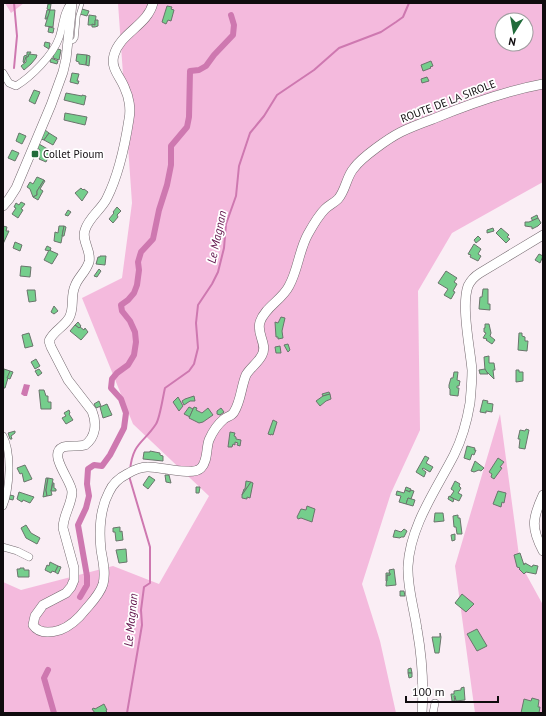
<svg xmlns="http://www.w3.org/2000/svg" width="546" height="716" viewBox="0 0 546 716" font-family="'PT Sans',sans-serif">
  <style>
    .green { fill: #f4badd; fill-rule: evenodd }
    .water { fill: #ce78b0 }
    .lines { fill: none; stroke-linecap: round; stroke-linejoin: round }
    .stream { stroke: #ce78b0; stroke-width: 2 }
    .canal { stroke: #ce78b0; stroke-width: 6 }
    .building { fill: #75ce8c; stroke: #6a746c }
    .service-casing { stroke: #73686e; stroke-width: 4.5 }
    .minor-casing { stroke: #73686e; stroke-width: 8 }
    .tertiary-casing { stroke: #73686e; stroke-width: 10 }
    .service { stroke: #fff; stroke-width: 3.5 }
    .minor { stroke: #fff; stroke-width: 7 }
    .tertiary { stroke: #fff; stroke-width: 9 }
    .poi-dot { fill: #206b3a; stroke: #fff; stroke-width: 1.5 }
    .labels { text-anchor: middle; stroke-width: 3.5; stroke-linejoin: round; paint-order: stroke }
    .street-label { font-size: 11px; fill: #0f0b0e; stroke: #fff }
    .poi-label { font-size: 11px; fill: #0f0b0e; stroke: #fff; text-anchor: start }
    .water-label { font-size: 12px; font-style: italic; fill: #61134b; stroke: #fff }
  </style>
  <rect width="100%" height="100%" fill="#faeef5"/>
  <!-- green -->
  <g class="green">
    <path d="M 5,3 L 24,3 L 11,13 Z"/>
    <path d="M 118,3 L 543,3 L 543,182 L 452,233 L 418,291 L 420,430 L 391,493 L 362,584 L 380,641 L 396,713 L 3,713 L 3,582 L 21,590 L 113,566 L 159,584 L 209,496 L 133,424 L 82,298 L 122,278 L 132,203 ZM 502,20 L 526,20 L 526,44 L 502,44 Z"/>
    <path d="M 500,414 L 520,563 L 543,605 L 543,713 L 475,713 L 455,566 Z"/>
  </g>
  <!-- water -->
  <path class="water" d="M 24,384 L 30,385 L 27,396 L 24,396 L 21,394 Z"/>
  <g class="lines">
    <!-- stream -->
    <g class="stream">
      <path d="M 14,3 L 17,36 L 14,68"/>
      <path d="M 130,470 C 133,442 143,444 156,424 C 160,418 163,396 165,388 L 189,371 L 194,364 L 198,348 L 196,323 L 198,305 L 212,284 L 218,272 L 224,248 L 226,224 L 236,196 L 239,166 L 250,133 L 264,116 L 277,95 L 314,70 L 339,48 L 381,32 L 396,22 L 403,17 L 409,3"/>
      <path d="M 127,713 L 142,625 L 141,610 L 144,587 L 150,583 L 150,547 L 129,476"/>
    </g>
    <!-- canal -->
    <g class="canal">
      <path d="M 80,597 L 87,585 L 87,576 L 78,525 L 86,508 L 89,496 L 87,484 L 88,469 L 94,465 L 102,466 L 110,455 L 124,428 L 126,413 L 121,399 L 111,388 L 112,379 L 117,373 L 128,365 L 134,355 L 136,342 L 135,332 L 130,321 L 122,311 L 121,305 L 128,300 L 134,293 L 137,285 L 139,270 L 138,262 L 141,252 L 153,239 L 159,210 L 167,185 L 171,165 L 171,146 L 187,127 L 189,117 L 190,71 L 199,70 L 206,66 L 214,55 L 233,35 L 234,25 L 231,15"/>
      <path d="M 48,670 L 44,678 L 54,713"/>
    </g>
  </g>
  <!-- building -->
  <g class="building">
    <path d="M 48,4 L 51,4 L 50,10 L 47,9 Z"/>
    <path d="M 167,6 L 172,7 L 171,9 L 174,10 L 171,21 L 168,20 L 166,24 L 162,22 Z"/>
    <path d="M 82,9 L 89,11 L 87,16 L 80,14 Z"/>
    <path d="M 47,10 L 50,10 L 49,17 L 47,17 L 47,19 L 45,19 Z"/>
    <path d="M 50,10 L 55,10 L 53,27 L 45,26 Z"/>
    <path d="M 89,15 L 96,16 L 95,25 L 88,25 Z"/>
    <path d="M 95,20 L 98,20 L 98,26 L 95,27 L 92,27 L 92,24 L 95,25 Z"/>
    <path d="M 49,27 L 54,28 L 53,33 L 48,32 Z"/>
    <path d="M 45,42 L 50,43 L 49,49 L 44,46 Z"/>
    <path d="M 55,48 L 61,50 L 59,60 L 53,58 Z"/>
    <path d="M 27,52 L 31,52 L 28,57 L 26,57 L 24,63 L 23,62 L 24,56 L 27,55 Z"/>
    <path d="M 29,54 L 37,55 L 36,58 L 31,64 L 24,70 L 21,66 L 26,62 L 26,57 L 28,57 Z"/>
    <path d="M 77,54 L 87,55 L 86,65 L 79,64 L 79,62 L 76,61 Z"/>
    <path d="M 87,55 L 90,56 L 89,66 L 86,65 Z"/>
    <path d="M 51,58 L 58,61 L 57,64 L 50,62 Z"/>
    <path d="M 431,61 L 433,66 L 430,67 L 431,68 L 423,71 L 421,65 Z"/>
    <path d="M 72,73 L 79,74 L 77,81 L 79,81 L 78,84 L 70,82 Z"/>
    <path d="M 427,77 L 429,81 L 422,83 L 421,79 Z"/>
    <path d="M 34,90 L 40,92 L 35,104 L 29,101 Z"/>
    <path d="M 66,93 L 82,96 L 82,95 L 86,96 L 84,105 L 64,100 Z"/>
    <path d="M 65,113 L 87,117 L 85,125 L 64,120 Z"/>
    <path d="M 45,130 L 49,133 L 44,140 L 41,139 Z"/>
    <path d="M 19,133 L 26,136 L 22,144 L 16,141 Z"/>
    <path d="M 49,133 L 57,138 L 53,145 L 44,140 Z"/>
    <path d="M 39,144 L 51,151 L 46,162 L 39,159 L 40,157 L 38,155 L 40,150 L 37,148 Z"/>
    <path d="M 12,150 L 19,153 L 15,161 L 8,158 Z"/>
    <path d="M 37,177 L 44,180 L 37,191 L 37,195 L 33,197 L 30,189 L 27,187 L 30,182 L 33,184 Z"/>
    <path d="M 44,180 L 45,181 L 40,189 L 43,191 L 38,200 L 33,197 L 37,195 L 37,191 Z"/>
    <path d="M 81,188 L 83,190 L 84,189 L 88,192 L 82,201 L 75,193 Z"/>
    <path d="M 21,202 L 25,204 L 21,209 L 23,210 L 18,218 L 12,214 L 16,208 L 14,207 L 16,203 L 19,205 Z"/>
    <path d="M 117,207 L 121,211 L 117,215 L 118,217 L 113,223 L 109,219 L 114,213 L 113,212 Z"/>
    <path d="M 68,210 L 71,212 L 68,216 L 65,215 Z"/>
    <path d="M 537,215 L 538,218 L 533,221 L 531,218 Z"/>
    <path d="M 538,218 L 541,223 L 538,226 L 532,229 L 532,227 L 525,226 L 525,222 L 529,222 Z"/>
    <path d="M 3,226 L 7,227 L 6,231 L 9,231 L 3,244 Z"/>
    <path d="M 59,226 L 64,226 L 61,243 L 54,241 L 55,232 L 58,233 Z"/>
    <path d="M 64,226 L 66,227 L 64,236 L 62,236 Z"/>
    <path d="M 493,228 L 494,231 L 487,233 L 487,230 Z"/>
    <path d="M 501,228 L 509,235 L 507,237 L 510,239 L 506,243 L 496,233 Z"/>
    <path d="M 478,236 L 481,239 L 476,243 L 474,240 Z"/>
    <path d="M 15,242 L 22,245 L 20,251 L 13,248 Z"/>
    <path d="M 474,244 L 481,249 L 478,254 L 481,256 L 478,261 L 470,257 L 471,255 L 468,254 Z"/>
    <path d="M 47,246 L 51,248 L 50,251 L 45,250 Z"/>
    <path d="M 49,250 L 58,254 L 52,264 L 44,260 Z"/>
    <path d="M 539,254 L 543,256 L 540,263 L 535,260 Z"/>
    <path d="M 100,256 L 106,256 L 105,265 L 96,264 L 98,257 L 100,257 Z"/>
    <path d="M 21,266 L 31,267 L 30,277 L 20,276 Z"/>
    <path d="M 99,269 L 101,271 L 97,277 L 94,276 Z"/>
    <path d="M 446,271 L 457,278 L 454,282 L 457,284 L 453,291 L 455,292 L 451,299 L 444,295 L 448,289 L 438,283 Z"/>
    <path d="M 483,289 L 488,289 L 488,304 L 490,304 L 490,310 L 479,309 L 480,297 L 482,297 Z"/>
    <path d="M 27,290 L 35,290 L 36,301 L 29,302 Z"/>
    <path d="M 54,306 L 58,311 L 54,314 L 51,312 Z"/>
    <path d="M 281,317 L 285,318 L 282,331 L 283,338 L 278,339 L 278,337 L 276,337 L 275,322 L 278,323 Z"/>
    <path d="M 78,322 L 81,326 L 79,328 L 75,325 Z"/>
    <path d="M 485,324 L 489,324 L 491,333 L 490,336 L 495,340 L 492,344 L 486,340 L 487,339 L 483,338 L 486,333 L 484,332 L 484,328 L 485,328 Z"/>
    <path d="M 75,325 L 79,328 L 80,327 L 84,330 L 85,328 L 88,332 L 81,340 L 70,331 Z"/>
    <path d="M 29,333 L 33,346 L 25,348 L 22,335 Z"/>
    <path d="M 519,333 L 522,333 L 522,336 L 525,337 L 525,341 L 528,341 L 527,351 L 518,350 Z"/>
    <path d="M 288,344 L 290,350 L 288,352 L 284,345 Z"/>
    <path d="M 280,346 L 281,353 L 276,353 L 275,347 Z"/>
    <path d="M 489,356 L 489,363 L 494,363 L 495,370 L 493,370 L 494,379 L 485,370 L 484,357 Z"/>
    <path d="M 36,359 L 40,366 L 35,369 L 31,362 Z"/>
    <path d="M 4,369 L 10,371 L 5,388 L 4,388 L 3,389 Z"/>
    <path d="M 39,369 L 42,373 L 38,376 L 35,371 Z"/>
    <path d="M 485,369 L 488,374 L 480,374 L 479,370 Z"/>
    <path d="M 516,370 L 519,370 L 519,372 L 523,372 L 523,381 L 516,382 Z"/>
    <path d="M 10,371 L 13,372 L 10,379 L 7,378 Z"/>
    <path d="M 454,372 L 458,372 L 457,380 L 460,381 L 459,386 L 457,386 L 457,388 L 459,388 L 458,396 L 450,395 L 450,389 L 449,388 L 449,385 L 451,378 L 453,378 Z"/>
    <path d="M 39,390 L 44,390 L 46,396 L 48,396 L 48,402 L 51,402 L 51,409 L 41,409 Z"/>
    <path d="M 329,392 L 330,394 L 323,396 L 322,394 Z"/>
    <path d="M 330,394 L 331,399 L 326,401 L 320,406 L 316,401 L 323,396 Z"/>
    <path d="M 194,396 L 195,401 L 190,401 L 184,405 L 182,401 L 185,399 Z"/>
    <path d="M 178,397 L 183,406 L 179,411 L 173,402 Z"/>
    <path d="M 483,400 L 488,401 L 487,403 L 493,404 L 492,412 L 486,411 L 486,413 L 480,412 Z"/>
    <path d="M 99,401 L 101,406 L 96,408 L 94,404 Z"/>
    <path d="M 107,404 L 112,415 L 103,418 L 100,407 Z"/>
    <path d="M 189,407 L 193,409 L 190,417 L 184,414 Z"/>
    <path d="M 194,407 L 197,408 L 196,410 L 202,413 L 208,408 L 213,415 L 203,422 L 199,423 L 189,418 Z"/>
    <path d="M 221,408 L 224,412 L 220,415 L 217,414 L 217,411 Z"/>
    <path d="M 69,410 L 70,413 L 69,414 L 73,420 L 66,424 L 62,418 L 66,416 L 64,413 Z"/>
    <path d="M 273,420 L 277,422 L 273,435 L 271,434 L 271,435 L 268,434 Z"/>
    <path d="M 526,429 L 529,430 L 525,449 L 519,448 L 520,439 L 518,439 L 520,430 L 525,431 Z"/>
    <path d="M 15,431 L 15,433 L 11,436 L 12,439 L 10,439 L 8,433 Z"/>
    <path d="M 230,432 L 235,433 L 234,436 L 236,437 L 236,439 L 241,440 L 240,446 L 237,445 L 238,443 L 235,442 L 235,445 L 233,444 L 232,447 L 228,447 Z"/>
    <path d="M 467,446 L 475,448 L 474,450 L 476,450 L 474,455 L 472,454 L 470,460 L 464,458 Z"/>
    <path d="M 150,451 L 160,453 L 160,455 L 163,456 L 163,461 L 143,459 L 144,452 L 150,452 Z"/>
    <path d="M 425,456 L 429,458 L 426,463 L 433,467 L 430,472 L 423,468 L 422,469 L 426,472 L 424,477 L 416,472 Z"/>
    <path d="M 498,458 L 504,462 L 500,467 L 502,468 L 494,479 L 491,477 L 492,474 L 489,472 Z"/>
    <path d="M 475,461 L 484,468 L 481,471 L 479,470 L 474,472 L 471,471 Z"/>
    <path d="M 25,465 L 32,479 L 24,482 L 22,473 L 20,474 L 17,468 Z"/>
    <path d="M 165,475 L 169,475 L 171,483 L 166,482 Z"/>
    <path d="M 149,476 L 155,480 L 148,489 L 143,485 Z"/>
    <path d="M 46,478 L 48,478 L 46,490 L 47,496 L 43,497 Z"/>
    <path d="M 48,478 L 53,479 L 51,491 L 52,495 L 47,496 L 46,490 Z"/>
    <path d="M 246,481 L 251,482 L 242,495 L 244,489 L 245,489 Z"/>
    <path d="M 455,481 L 460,484 L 459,486 L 461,488 L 458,493 L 462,495 L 459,501 L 450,497 L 454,491 L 451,489 Z"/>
    <path d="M 251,482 L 253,483 L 250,498 L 247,497 L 247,499 L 242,498 L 242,495 Z"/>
    <path d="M 53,483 L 54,483 L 54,488 L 56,489 L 56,491 L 51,491 Z"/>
    <path d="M 196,487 L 200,487 L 199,493 L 196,493 Z"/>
    <path d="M 406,487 L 411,489 L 410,492 L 405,490 Z"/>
    <path d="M 405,490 L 410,492 L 410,490 L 414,491 L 411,499 L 408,498 L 406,504 L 399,502 L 401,496 L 396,495 L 397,491 L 404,493 Z"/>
    <path d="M 498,491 L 506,493 L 504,503 L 502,502 L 501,507 L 493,504 Z"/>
    <path d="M 19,492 L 34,497 L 30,503 L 23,500 L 22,502 L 17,499 Z"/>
    <path d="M 10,495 L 14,496 L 13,500 L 9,499 Z"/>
    <path d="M 449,496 L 454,499 L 453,502 L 448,499 Z"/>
    <path d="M 408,498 L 415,500 L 413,506 L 406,504 Z"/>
    <path d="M 307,506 L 315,509 L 312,522 L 301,518 L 298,519 L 297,517 L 301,509 L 306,510 Z"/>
    <path d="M 435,513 L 443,513 L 444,521 L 434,522 Z"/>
    <path d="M 458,515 L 458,518 L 460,518 L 462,534 L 457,534 L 456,527 L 454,527 L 453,516 Z"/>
    <path d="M 26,525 L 31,533 L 40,538 L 37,544 L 26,538 L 21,528 Z"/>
    <path d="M 120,527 L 120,532 L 122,531 L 123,540 L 116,541 L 115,532 L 113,532 L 113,528 Z"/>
    <path d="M 404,529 L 407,531 L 404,537 L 401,537 L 400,538 L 393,537 L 395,530 L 401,532 Z"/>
    <path d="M 455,534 L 455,540 L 452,541 L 451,535 Z"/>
    <path d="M 126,549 L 127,562 L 119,563 L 116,550 Z"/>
    <path d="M 520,553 L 524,565 L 525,563 L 532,567 L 533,565 L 538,566 L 536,574 L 526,572 L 524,574 L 519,569 L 520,568 L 517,567 L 514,555 Z"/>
    <path d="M 50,562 L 58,566 L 55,572 L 52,571 L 51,573 L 45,570 L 47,565 L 49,566 Z"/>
    <path d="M 58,566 L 61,567 L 58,574 L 55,572 Z"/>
    <path d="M 20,568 L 24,568 L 24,570 L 29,570 L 29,577 L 18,577 L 17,569 L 20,569 Z"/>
    <path d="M 394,569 L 396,585 L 386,586 L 387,575 L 390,575 L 389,570 Z"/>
    <path d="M 386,573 L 390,573 L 390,575 L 387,575 L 387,581 L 386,581 Z"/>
    <path d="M 400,591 L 404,591 L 405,596 L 400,596 Z"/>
    <path d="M 462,594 L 474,604 L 466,612 L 455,603 Z"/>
    <path d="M 477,629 L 487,646 L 477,651 L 467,634 Z"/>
    <path d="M 440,633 L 441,637 L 439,653 L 435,653 L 432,637 L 440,637 Z"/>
    <path d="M 411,668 L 412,673 L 408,673 L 408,669 Z"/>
    <path d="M 408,673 L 412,673 L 412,677 L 409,678 Z"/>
    <path d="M 464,687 L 465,700 L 456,701 L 455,696 L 454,696 L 455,701 L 452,701 L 451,694 L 454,694 L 454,691 L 461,690 L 461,688 Z"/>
    <path d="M 532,698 L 539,700 L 538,707 L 540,707 L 539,713 L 521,713 L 524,699 L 531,701 Z"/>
    <path d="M 104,704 L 107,710 L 106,710 L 107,713 L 95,713 L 92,709 L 94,708 L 95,709 Z"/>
  </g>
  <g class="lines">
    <defs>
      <path id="service" d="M 69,43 L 74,41 L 76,38 L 78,16 L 82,3"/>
      <g id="minor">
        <path d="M 3,73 L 9,83 L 16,86 C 31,77 53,55 59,38 C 63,27 63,12 71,3"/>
        <path d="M 3,436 C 12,452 10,489 3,506"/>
        <path d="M 3,547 L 17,551 L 29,557"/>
        <path d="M 433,713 L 435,703"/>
      </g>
      <g id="tertiary">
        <path d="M 153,3 C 148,25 120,33 114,55 C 110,69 121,77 125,89 C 129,97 131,109 129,119 C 125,145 119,174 107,198 C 102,209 89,217 85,230 C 81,241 92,251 89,262 C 86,272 78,277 75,286 C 70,296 75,308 69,318 C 64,327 53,331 49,341 L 51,347 L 68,380 L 92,411 C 97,423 96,437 85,445 C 78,447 70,445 63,447 C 47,454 72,481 72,492 C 72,504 63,515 63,528 L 74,568 L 74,580 L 71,587 L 66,593 L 43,605 L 35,616 L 33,625 C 39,634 50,633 60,630 C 71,626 79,618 86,609 C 92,602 100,594 103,584 C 106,573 103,562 101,550 C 99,531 100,509 109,492 C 113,483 119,478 127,474 C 132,471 140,467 147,467 C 160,466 192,477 201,468 C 208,461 206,448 209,440 C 212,433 218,424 224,419 C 228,416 232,416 234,412 C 241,401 241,387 246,375 C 250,368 258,363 262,355 C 268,344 256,334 260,322 C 265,307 282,300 289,286 C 298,270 299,250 308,234 C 313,225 318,216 325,209 C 329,205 334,203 338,199 C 346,190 346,177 354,168 C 362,157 389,138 401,132 C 411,127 422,123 433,119 C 469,104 505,91 543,84"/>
        <path d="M 3,206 L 9,199 L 16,188 L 51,105 L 63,72 L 66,59 L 72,3"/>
        <path d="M 543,495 C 532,519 531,528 543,551"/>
        <path d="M 422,713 C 424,684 422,657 417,629 C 414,608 407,587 408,566 C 410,526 436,490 454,455 C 462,439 467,421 470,403 C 471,392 472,381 472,370 C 470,348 461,306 468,286 C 471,280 475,276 480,273 L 543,235"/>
      </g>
    </defs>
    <!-- service casing -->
    <use href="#service" class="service-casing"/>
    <!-- minor casing -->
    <use href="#minor" class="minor-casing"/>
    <!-- tertiary casing -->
    <use href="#tertiary" class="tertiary-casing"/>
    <!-- service -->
    <use href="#service" class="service"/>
    <!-- minor -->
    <use href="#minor" class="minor"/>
    <!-- tertiary -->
    <use href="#tertiary" class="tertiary"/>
  </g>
  <!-- markers -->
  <rect class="poi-dot" x="31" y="150" width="8" height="8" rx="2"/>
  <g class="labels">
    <!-- street labels -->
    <g class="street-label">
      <text transform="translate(448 101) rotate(-21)" y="4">ROUTE DE LA SIROLE</text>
    </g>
    <!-- poi labels -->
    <g class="poi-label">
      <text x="43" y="158">Collet Pioum</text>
    </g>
    <!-- water labels -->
    <g class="water-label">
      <text transform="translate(217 237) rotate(-78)" y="4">Le Magnan</text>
      <text transform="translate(131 620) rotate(-84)" y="4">Le Magnan</text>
    </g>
  </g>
  <!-- border -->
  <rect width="546" height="716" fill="none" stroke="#0f0b0e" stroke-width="8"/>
  <!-- north arrow -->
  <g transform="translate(514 32) rotate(191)"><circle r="19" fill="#ffffff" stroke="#9f9d9f"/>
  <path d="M0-3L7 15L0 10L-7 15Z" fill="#206b3a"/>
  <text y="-6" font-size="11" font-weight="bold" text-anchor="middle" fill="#0f0b0e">N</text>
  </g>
  <!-- scale -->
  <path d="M406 696v6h92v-6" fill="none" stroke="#0f0b0e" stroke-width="2"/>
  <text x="412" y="696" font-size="12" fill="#0f0b0e" stroke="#ffffff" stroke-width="3" paint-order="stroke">100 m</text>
</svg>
